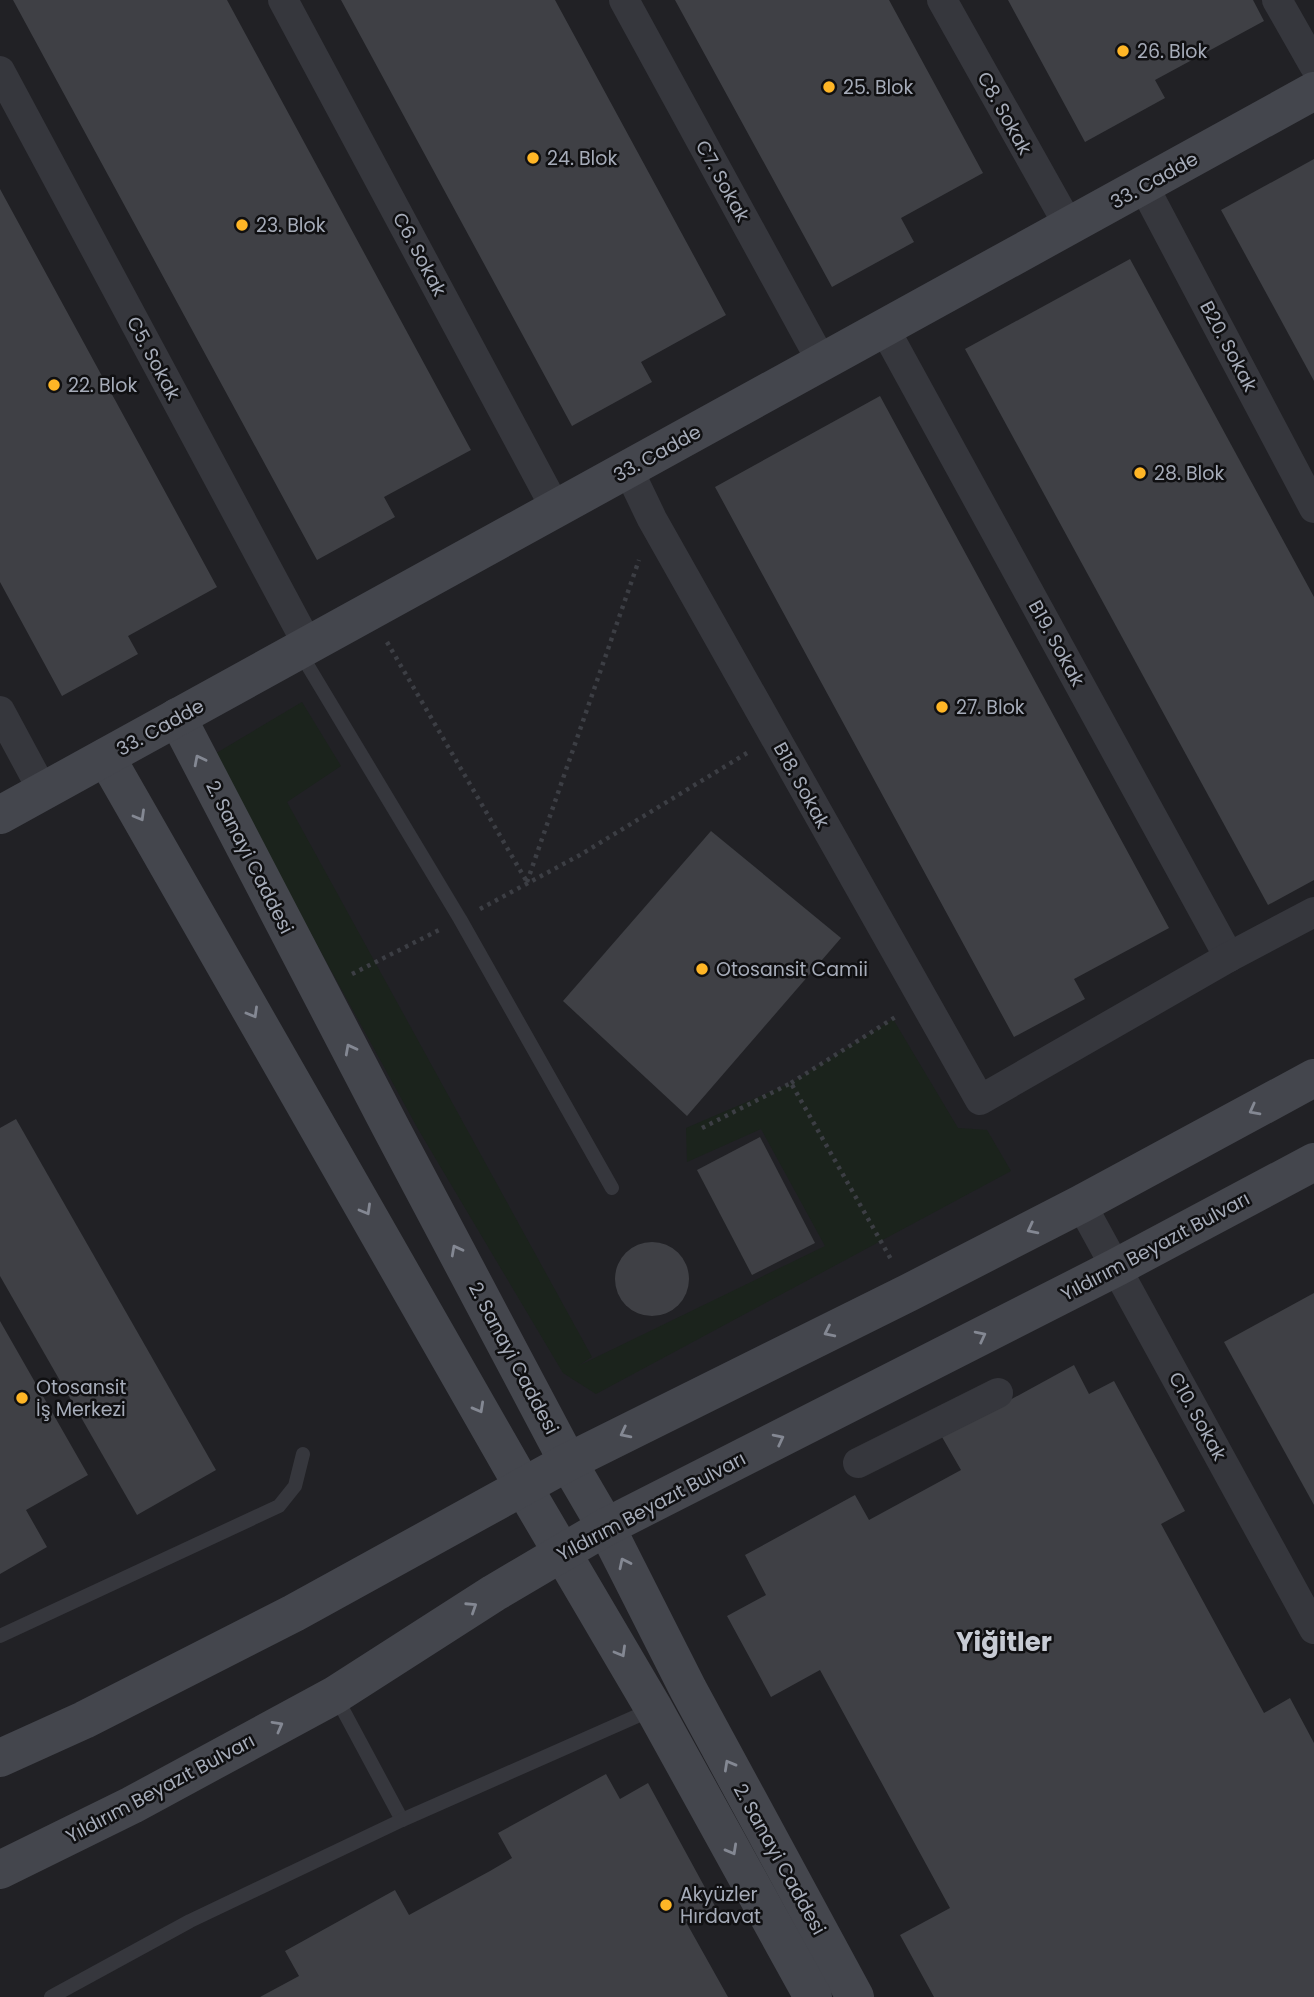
<svg xmlns="http://www.w3.org/2000/svg" width="1314" height="1997" viewBox="0 0 1314 1997" font-family="Poppins,sans-serif">
  <style>
    .built { fill: #212125 }
    .green { fill: #1b231c }
    .building { fill: #3f4045 }
    .lines { fill: none; stroke-linecap: round; stroke-linejoin: round }
    .path { stroke: #3c3e44; stroke-width: 4.5; stroke-dasharray: 3.5 5; stroke-linecap: butt }
    .service { stroke: #36373d; stroke-width: 14 }
    .minor { stroke: #36373d; stroke-width: 30 }
    .secondary { stroke: #44464d; stroke-width: 38 }
    .oneway { stroke: #848893 }
    .poi-dot { fill: #ffb626; stroke: #101012; stroke-width: 2.5 }
    .labels { text-anchor: middle; stroke-width: 5; stroke-linejoin: round; paint-order: stroke }
    .poi-label { font-size: 19px; fill: #a6acb9; stroke: #101012; text-anchor: start }
    .street-label { font-size: 19px; fill: #a6acb9; stroke: #101012 }
    .district-label { font-size: 26px; font-weight: bold; fill: #c7cbd4; stroke: #101012 }
  </style>
  <rect width="100%" height="100%" fill="#151518"/>
  <!-- built -->
  <rect class="built" x="0" y="0" width="1314" height="1997"/>
  <!-- green -->
  <path class="green" d="M 302,702 L 341,766 L 287,802 L 592,1357 L 578,1366 L 825,1246 L 761,1129 L 687,1162 L 686,1128 L 791,1083 L 893,1019 L 958,1128 L 987,1130 L 1011,1171 L 596,1394 L 563,1373 L 418,1129 L 213,755 Z"/>
  <!-- building -->
  <g class="building">
    <path d="M 13,0 L 227,0 L 471,450 L 384,497 L 395,517 L 317,560 Z"/>
    <path d="M 341,0 L 555,0 L 726,315 L 641,362 L 652,382 L 572,426 Z"/>
    <path d="M 675,0 L 889,0 L 983,173 L 901,218 L 914,242 L 832,287 Z"/>
    <path d="M 1008,0 L 1253,0 L 1264,21 L 1155,80 L 1165,98 L 1085,142 Z"/>
    <path d="M 1314,159 L 1314,381 L 1221,210 Z"/>
    <path d="M 0,189 L 217,587 L 128,636 L 138,654 L 62,696 L 0,582 Z"/>
    <path d="M 1130,259 L 1314,597 L 1314,880 L 1268,905 L 965,349 Z"/>
    <path d="M 880,396 L 1169,928 L 1074,979 L 1085,999 L 1014,1037 L 715,487 Z"/>
    <path d="M 711,831 L 841,938 L 687,1116 L 563,1001 Z"/>
    <path d="M 16,1119 L 216,1470 L 137,1515 L 0,1276 L 0,1128 Z"/>
    <path d="M 760,1137 L 815,1243 L 752,1275 L 697,1170 Z"/>
    <circle cx="652" cy="1279" r="37"/>
    <path d="M 1314,1293 L 1314,1505 L 1224,1342 Z"/>
    <path d="M 0,1321 L 88,1475 L 26,1510 L 47,1547 L 0,1574 Z"/>
    <path d="M 1074,1365 L 1089,1394 L 1114,1381 L 1185,1511 L 1161,1524 L 1264,1713 L 1290,1698 L 1314,1743 L 1314,1997 L 934,1997 L 900,1935 L 950,1908 L 820,1670 L 771,1697 L 727,1616 L 766,1595 L 745,1555 L 855,1495 L 869,1520 L 961,1470 L 942,1437 Z"/>
    <path d="M 606,1774 L 620,1799 L 648,1783 L 715,1906 L 686,1922 L 728,1997 L 260,1997 L 299,1976 L 285,1951 L 395,1890 L 409,1915 L 490,1871 L 512,1858 L 498,1833 Z"/>
  </g>
  <g class="lines">
    <!-- path -->
    <g class="path">
      <path d="M 387,642 L 527,882"/>
      <path d="M 527,882 L 639,560"/>
      <path d="M 480,909 L 580,855 L 747,753"/>
      <path d="M 352,974 L 441,929"/>
      <path d="M 791,1083 L 897,1016"/>
      <path d="M 702,1128 L 791,1083 L 892,1261"/>
    </g>
    <!-- service -->
    <g class="service">
      <path d="M 299,651 L 460,919 L 612,1188"/>
      <path d="M 0,1636 L 279,1506 L 295,1486 L 303,1454"/>
      <path d="M 335,1695 L 402,1820"/>
      <path d="M 51,1997 L 190,1921 L 402,1820 L 653,1709"/>
    </g>
    <!-- minor -->
    <g class="minor">
      <path d="M 283,0 L 556,509"/>
      <path d="M 624,0 L 822,362"/>
      <path d="M 942,0 L 1069,226"/>
      <path d="M 1277,0 L 1314,65"/>
      <path d="M 0,71 L 308,645"/>
      <path d="M 1143,185 L 1314,508"/>
      <path d="M 884,328 L 1229,957"/>
      <path d="M 628,469 L 652,519 L 980,1100 L 1229,957 L 1314,912"/>
      <path d="M 0,711 L 43,791"/>
      <path d="M 1081,1204 L 1314,1629"/>
      <path d="M 858,1463 L 998,1393"/>
    </g>
    <!-- secondary -->
    <g class="secondary">
      <path d="M 177,717 L 390,1126 L 568,1462 L 606,1527 L 688,1689 L 855,1997"/>
      <path d="M 106,757 L 524,1488 L 654,1709 L 813,1997"/>
      <path d="M 0,815 L 1314,91"/>
      <path d="M 0,1758 L 84,1720 L 294,1613 L 568,1462 L 910,1292 L 1081,1204 L 1314,1078"/>
      <path d="M 0,1870 L 132,1805 L 335,1695 L 494,1593 L 606,1527 L 1117,1267 L 1314,1162"/>
    </g>
  </g>
  <!-- one-way arrows -->
  <defs><path id="oneway-chevron" d="M-2-3.5L2.5 0L-2 3.5" fill="none" stroke-width="1.6" stroke-linecap="round" stroke-linejoin="round" transform="scale(1.75)"/></defs>
  <g class="oneway">
    <use href="#oneway-chevron" transform="translate(199 760) rotate(-117)"/>
    <use href="#oneway-chevron" transform="translate(140 816) rotate(60)"/>
    <use href="#oneway-chevron" transform="translate(253 1013) rotate(60)"/>
    <use href="#oneway-chevron" transform="translate(350 1049) rotate(-118)"/>
    <use href="#oneway-chevron" transform="translate(1254 1110) rotate(152)"/>
    <use href="#oneway-chevron" transform="translate(366 1210) rotate(60)"/>
    <use href="#oneway-chevron" transform="translate(1032 1229) rotate(153)"/>
    <use href="#oneway-chevron" transform="translate(456 1250) rotate(-118)"/>
    <use href="#oneway-chevron" transform="translate(829 1332) rotate(154)"/>
    <use href="#oneway-chevron" transform="translate(981 1336) rotate(-27)"/>
    <use href="#oneway-chevron" transform="translate(479 1408) rotate(61)"/>
    <use href="#oneway-chevron" transform="translate(625 1433) rotate(153)"/>
    <use href="#oneway-chevron" transform="translate(779 1439) rotate(-27)"/>
    <use href="#oneway-chevron" transform="translate(624 1563) rotate(-116)"/>
    <use href="#oneway-chevron" transform="translate(472 1607) rotate(-33)"/>
    <use href="#oneway-chevron" transform="translate(621 1652) rotate(60)"/>
    <use href="#oneway-chevron" transform="translate(278 1726) rotate(-29)"/>
    <use href="#oneway-chevron" transform="translate(729 1765) rotate(-119)"/>
    <use href="#oneway-chevron" transform="translate(732 1850) rotate(61)"/>
  </g>
  <!-- markers -->
  <g class="poi-dot">
    <circle cx="1123" cy="51" r="7"/>
    <circle cx="829" cy="87" r="7"/>
    <circle cx="533" cy="158" r="7"/>
    <circle cx="242" cy="225" r="7"/>
    <circle cx="54" cy="385" r="7"/>
    <circle cx="1140" cy="473" r="7"/>
    <circle cx="942" cy="707" r="7"/>
    <circle cx="702" cy="969" r="7"/>
    <circle cx="22" cy="1398" r="7"/>
    <circle cx="666" cy="1905" r="7"/>
  </g>
  <g class="labels">
    <!-- poi labels -->
    <g class="poi-label">
      <text x="1137" y="58">26. Blok</text>
      <text x="843" y="94">25. Blok</text>
      <text x="547" y="165">24. Blok</text>
      <text x="256" y="232">23. Blok</text>
      <text x="68" y="392">22. Blok</text>
      <text x="1154" y="480">28. Blok</text>
      <text x="956" y="714">27. Blok</text>
      <text x="716" y="976">Otosansit Camii</text>
      <text x="36" y="1394">Otosansit<tspan x="36" dy="22">İş Merkezi</tspan></text>
      <text x="680" y="1901">Akyüzler<tspan x="680" dy="22">Hırdavat</tspan></text>
    </g>
    <!-- street labels -->
    <g class="street-label">
      <text transform="translate(1005 113) rotate(61)" y="7">C8. Sokak</text>
      <text transform="translate(1154 180) rotate(-29)" y="7">33. Cadde</text>
      <text transform="translate(723 181) rotate(61)" y="7">C7. Sokak</text>
      <text transform="translate(420 254) rotate(62)" y="7">C6. Sokak</text>
      <text transform="translate(1229 346) rotate(62)" y="7">B20. Sokak</text>
      <text transform="translate(154 358) rotate(62)" y="7">C5. Sokak</text>
      <text transform="translate(657 453) rotate(-29)" y="7">33. Cadde</text>
      <text transform="translate(1057 643) rotate(61)" y="7">B19. Sokak</text>
      <text transform="translate(160 727) rotate(-29)" y="7">33. Cadde</text>
      <text transform="translate(802 785) rotate(61)" y="7">B18. Sokak</text>
      <text transform="translate(250 857) rotate(63)" y="7">2. Sanayi Caddesi</text>
      <text transform="translate(1155 1246) rotate(-28)" y="7">Yıldırım Beyazıt Bulvarı</text>
      <text transform="translate(514 1358) rotate(62)" y="7">2. Sanayi Caddesi</text>
      <text transform="translate(1198 1416) rotate(61)" y="7">C10. Sokak</text>
      <text transform="translate(651 1506) rotate(-28)" y="7">Yıldırım Beyazıt Bulvarı</text>
      <text transform="translate(160 1788) rotate(-28)" y="7">Yıldırım Beyazıt Bulvarı</text>
      <text transform="translate(780 1859) rotate(61)" y="7">2. Sanayi Caddesi</text>
    </g>
    <!-- district labels -->
    <g class="district-label">
      <text x="1004" y="1651">Yiğitler</text>
    </g>
  </g>
</svg>
